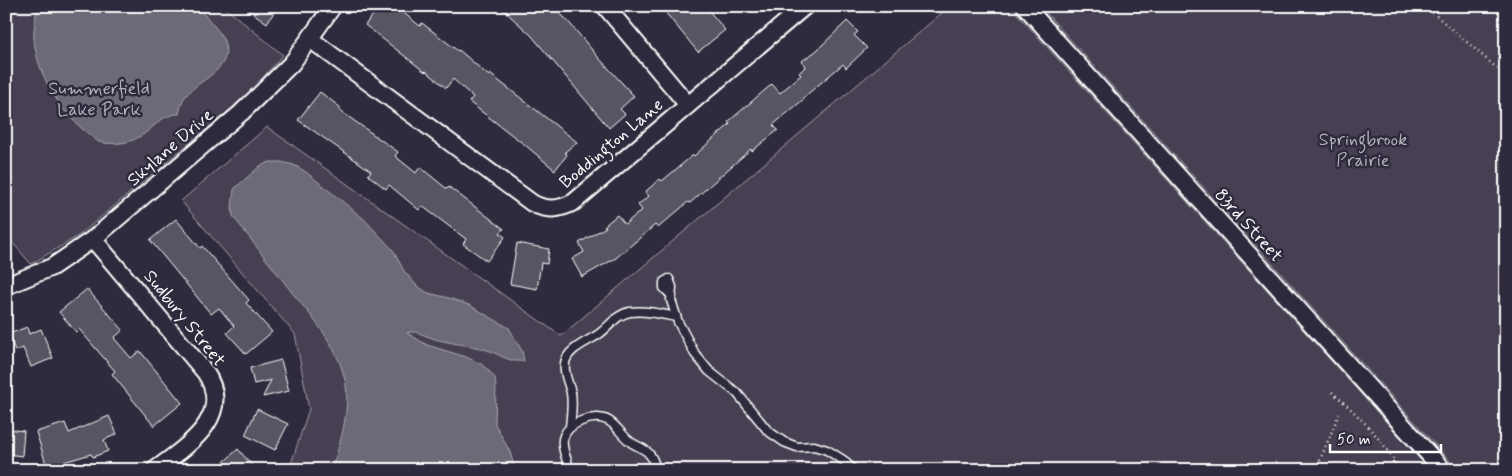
<svg xmlns="http://www.w3.org/2000/svg" width="1512" height="476" viewBox="0 0 1512 476" font-family="Mynerve,sans-serif">
  <style>
    .green { fill: #464152; stroke: #a2a0a8 }
    .water { fill: #6d6a77; stroke: #a7a6ad }
    .building { fill: #595564; stroke: #fff }
    .lines { fill: none; stroke-linecap: round; stroke-linejoin: round }
    .lane-casing { stroke: #fff; stroke-width: 11 }
    .street-casing { stroke: #fff; stroke-width: 20 }
    .path { stroke: #fff; stroke-width: 2.5; stroke-dasharray: 1 4; stroke-linecap: butt }
    .lane { stroke: #2f2a3d; stroke-width: 8 }
    .street { stroke: #2f2a3d; stroke-width: 16 }
    .labels { text-anchor: middle; stroke-width: 5; stroke-linejoin: round; paint-order: stroke }
    .park-label { font-size: 18px; fill: #b5b3ba; stroke: #2f2a3d }
    .street-label { font-size: 18px; fill: #fff; stroke: #2f2a3d }
  </style>
  <rect width="100%" height="100%" fill="#2f2a3d"/>
  <filter id="ink" filterUnits="userSpaceOnUse"><feTurbulence type="fractalNoise" baseFrequency=".02" numOctaves="2"/><feDisplacementMap in="SourceGraphic" scale="10" xChannelSelector="R" yChannelSelector="G"/><feConvolveMatrix kernelMatrix="1 2 1 2 8 2 1 2 1" color-interpolation-filters="sRGB"/></filter>
  <g filter="url(#ink)">
    <!-- green -->
    <g class="green">
      <path d="M 6,6 L 223,6 L 283,55 L 250,92 L 233,107 L 78,236 L 31,264 L 6,235 Z"/>
      <path d="M 950,6 L 1010,6 L 1430,470 L 289,470 L 309,409 L 295,334 L 181,201 L 267,127 L 561,336 Z"/>
      <path d="M 1040,6 L 1506,6 L 1506,470 L 1458,470 Z"/>
    </g>
    <!-- water -->
    <g class="water">
      <path d="M 37,6 L 199,6 C 206,19 218,27 224,41 C 235,72 195,79 183,100 C 181,104 180,110 179,114 C 157,114 151,137 126,142 C 119,144 107,144 99,142 C 96,141 93,137 90,135 C 61,114 38,76 34,41 C 33,29 36,18 37,6 Z"/>
      <path d="M 270,162 L 281,162 L 294,165 L 306,172 L 364,219 L 393,250 L 404,271 L 417,286 L 428,293 L 449,298 L 469,305 L 509,328 L 522,351 L 524,361 C 509,363 500,354 487,350 C 468,344 448,344 429,337 C 421,334 415,330 407,333 L 427,345 L 466,357 L 481,364 L 489,371 L 495,378 L 496,386 L 495,424 L 510,452 L 515,470 L 331,470 C 341,444 352,403 344,376 C 336,345 314,319 294,295 C 274,269 253,243 233,216 L 232,208 L 234,189 L 260,166 Z"/>
    </g>
    <!-- building -->
    <g class="building">
      <path d="M 243,6 L 278,6 L 267,23 Z"/>
      <path d="M 380,6 L 395,6 L 420,26 L 422,23 L 458,51 L 459,50 L 489,76 L 490,74 L 577,142 L 565,152 L 567,155 L 555,170 L 525,145 L 469,102 L 473,97 L 453,79 L 446,88 L 426,71 L 425,72 L 365,25 Z"/>
      <path d="M 499,6 L 552,6 L 566,19 L 598,57 L 634,96 L 620,109 L 625,114 L 609,128 L 531,35 Z"/>
      <path d="M 660,6 L 705,6 L 725,30 L 698,52 Z"/>
      <path d="M 847,21 L 858,32 L 854,35 L 867,48 L 846,68 L 843,64 L 803,98 L 804,99 L 773,125 L 778,130 L 752,151 L 751,149 L 690,203 L 688,202 L 658,228 L 655,225 L 616,258 L 582,277 L 572,259 L 584,252 L 579,243 L 606,227 L 604,226 L 617,215 L 625,224 L 642,210 L 638,205 L 649,196 L 645,192 L 660,179 L 662,181 L 693,155 L 694,156 L 730,124 L 728,122 L 772,84 L 780,93 L 801,75 L 799,73 L 806,66 L 802,61 L 816,51 Z"/>
      <path d="M 320,92 L 341,108 L 339,110 L 398,152 L 395,156 L 416,173 L 420,167 L 447,189 L 449,187 L 504,229 L 500,233 L 505,237 L 487,261 L 463,244 L 466,239 L 422,206 L 419,210 L 389,185 L 386,189 L 368,175 L 371,171 L 298,120 Z"/>
      <path d="M 176,219 L 200,248 L 202,246 L 249,300 L 246,303 L 272,332 L 246,354 L 227,333 L 234,326 L 219,308 L 211,314 L 150,240 Z"/>
      <path d="M 517,243 L 549,249 L 547,264 L 541,263 L 537,289 L 510,284 Z"/>
      <path d="M 87,289 L 123,330 L 114,338 L 131,358 L 140,351 L 182,403 L 154,426 L 112,374 L 115,371 L 79,329 L 76,332 L 59,312 Z"/>
      <path d="M 27,327 L 29,334 L 41,329 L 53,358 L 31,367 L 23,348 L 15,351 L 9,334 Z"/>
      <path d="M 281,360 L 289,391 L 263,397 L 271,380 L 254,384 L 250,368 Z"/>
      <path d="M 257,409 L 288,424 L 275,450 L 245,435 Z"/>
      <path d="M 109,416 L 117,434 L 104,440 L 108,451 L 93,457 L 91,454 L 47,467 L 36,432 L 65,423 L 69,433 Z"/>
      <path d="M 6,429 L 24,431 L 22,456 L 6,454 Z"/>
      <path d="M 238,449 L 256,470 L 215,470 Z"/>
    </g>
    <g class="lines">
      <defs>
        <g id="lane">
          <path d="M 672,296 L 664,288 L 664,282 L 669,279 L 672,287 L 671,300 L 678,322 L 695,354 L 709,371 L 737,393 L 768,431 L 784,442 L 797,447 L 814,446 L 827,450 L 843,460 L 853,470"/>
          <path d="M 570,427 C 571,416 573,404 571,393 C 569,383 563,374 565,363 C 567,349 589,341 599,334 C 610,326 617,314 630,312 C 646,310 661,314 676,317"/>
          <path d="M 569,470 C 568,460 561,449 563,439 C 567,422 595,413 609,421 C 618,427 623,437 632,443 C 642,449 650,450 654,463"/>
        </g>
        <g id="street">
          <path d="M 605,6 L 688,105"/>
          <path d="M 1025,6 L 1443,470"/>
          <path d="M 310,39 L 532,203 C 547,211 559,210 574,202 L 805,6"/>
          <path d="M 93,239 L 205,372 C 235,416 187,446 155,470"/>
          <path d="M 6,286 L 52,267 L 93,239 L 241,113 L 292,63 L 333,6"/>
        </g>
      </defs>
      <!-- lane casing -->
      <use href="#lane" class="lane-casing"/>
      <!-- street casing -->
      <use href="#street" class="street-casing"/>
      <!-- path -->
      <g class="path">
        <path d="M 1425,6 L 1506,76"/>
        <path d="M 1332,392 C 1354,411 1387,443 1399,470"/>
        <path d="M 1316,470 L 1339,414"/>
      </g>
      <!-- lane -->
      <use href="#lane" class="lane"/>
      <!-- street -->
      <use href="#street" class="street"/>
    </g>
  </g>
  <g class="labels">
    <!-- park labels -->
    <g class="park-label">
      <text x="99" y="94">Summerfield<tspan x="99" dy="21">Lake Park</tspan></text>
      <text x="1363" y="145">Springbrook<tspan x="1363" dy="21">Prairie</tspan></text>
    </g>
    <!-- street labels -->
    <g class="street-label">
      <text transform="translate(611 143) rotate(-40)" y="6">Boddington Lane</text>
      <text transform="translate(170 147) rotate(-41)" y="6">Skylane Drive</text>
      <text transform="translate(1249 225) rotate(48)" y="6">83rd Street</text>
      <text transform="translate(185 318) rotate(51)" y="6">Sudbury Street</text>
    </g>
  </g>
  <!-- margin -->
  <rect width="1512" height="476" fill="none" stroke="#2f2a3d" stroke-width="25"/>
  <rect x="12" y="12" width="1487" height="451" fill="none" stroke="#fff" stroke-width="2" filter="url(#ink)"/>
  <!-- scale -->
  <path d="M1330 444v8h111v-8" fill="none" stroke="#ffffff" stroke-width="2.5"/>
  <text x="1337" y="444" font-size="15" fill="#ffffff" stroke="#2f2a3d" stroke-width="4" paint-order="stroke">50 m</text>
</svg>
